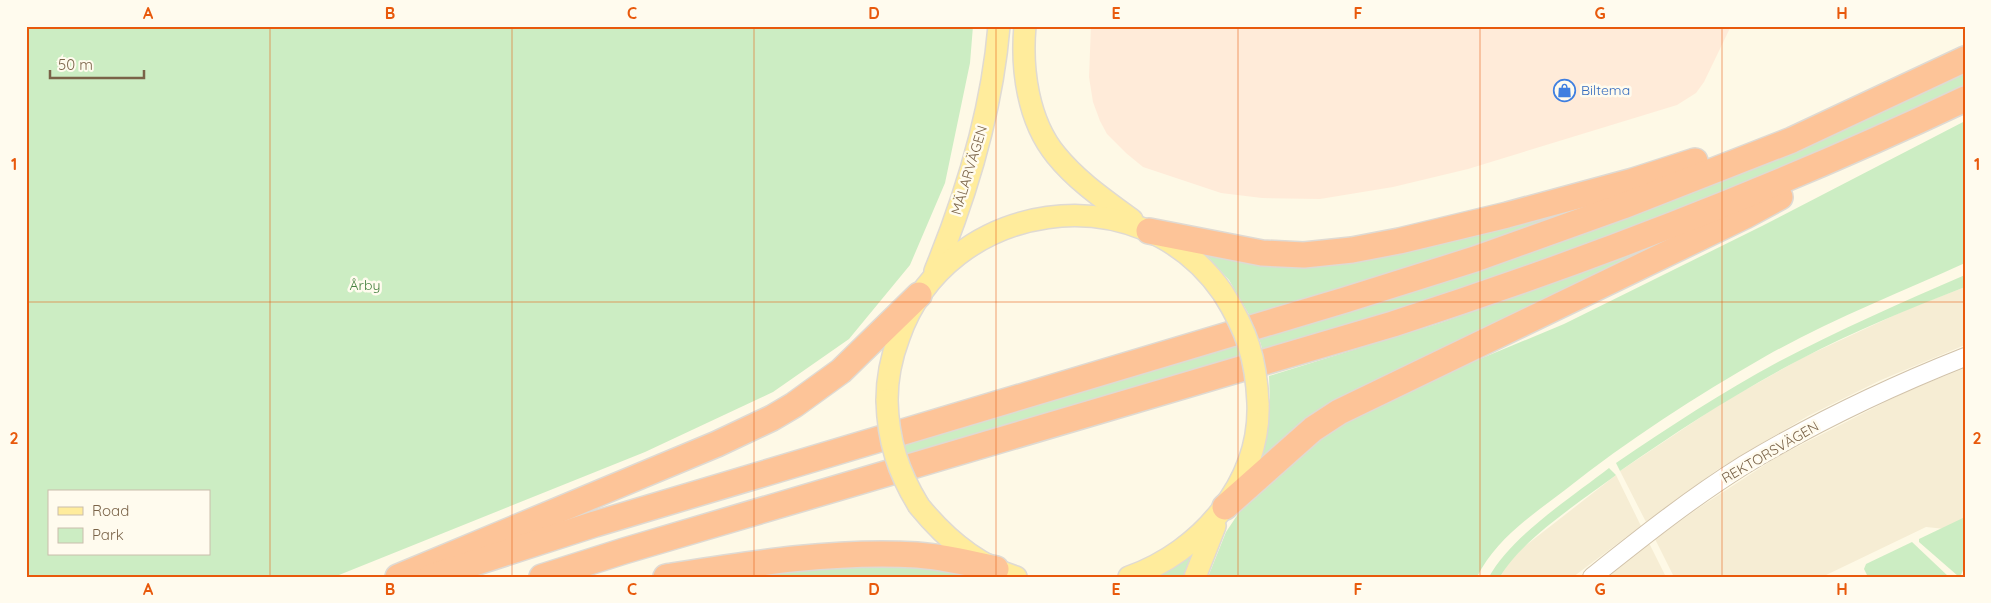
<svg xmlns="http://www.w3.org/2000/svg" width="1991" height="603" viewBox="0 0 1991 603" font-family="Quicksand,sans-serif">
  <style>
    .residential { fill: #f6edd4 }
    .commercial { fill: #ffebd9 }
    .green { fill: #ccedc3; fill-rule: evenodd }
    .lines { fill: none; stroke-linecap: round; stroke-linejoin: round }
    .minor-casing { stroke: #d1c2aa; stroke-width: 20 }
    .major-casing { stroke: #dfdad3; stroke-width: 24 }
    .highway-casing { stroke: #dfdad3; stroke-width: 28 }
    .minor { stroke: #fff; stroke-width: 18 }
    .major { stroke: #ffec9c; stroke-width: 21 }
    .highway { stroke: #fdc498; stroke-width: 25 }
    .major-bridge-casing { stroke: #dfdad3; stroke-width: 24; stroke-linecap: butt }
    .major-bridge { stroke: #ffec9c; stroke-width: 21 }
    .grid { fill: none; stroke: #e8590c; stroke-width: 1; stroke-opacity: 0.55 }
    .labels { text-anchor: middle; stroke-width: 5; stroke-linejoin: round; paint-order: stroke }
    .shop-label { font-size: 14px; fill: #366cbe; stroke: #fffbee; text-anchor: start }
    .street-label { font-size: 14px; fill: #7a6348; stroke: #fffbee }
    .park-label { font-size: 14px; fill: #46813f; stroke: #fffbee }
    .neatline { fill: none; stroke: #e8590c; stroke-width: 2 }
    .grid-label { font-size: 16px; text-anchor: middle; font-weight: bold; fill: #e8590c }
  </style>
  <rect width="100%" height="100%" fill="#fef9e6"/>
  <!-- residential -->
  <g class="residential">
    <path d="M 1965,287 L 1965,345 L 1881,380 L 1808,416 L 1717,470 L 1646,522 L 1620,471 L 1722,403 L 1802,358 L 1908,309 Z"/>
    <path d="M 1965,368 L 1965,531 L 1926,527 L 1822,577 L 1674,577 L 1655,539 L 1703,505 L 1777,457 L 1907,391 Z"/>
    <path d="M 1616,475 L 1641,526 L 1573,577 L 1500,577 L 1510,561 L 1525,546 Z"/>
    <path d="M 1649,543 L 1666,577 L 1607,577 Z"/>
  </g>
  <!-- commercial -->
  <path class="commercial" d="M 1091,26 L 1731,26 L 1704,82 L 1696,93 L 1677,105 L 1468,169 L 1393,187 L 1320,199 L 1262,198 L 1221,193 L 1143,167 L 1126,153 L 1107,134 L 1100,121 L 1093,102 L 1089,77 Z"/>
  <!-- green -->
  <g class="green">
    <path d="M 26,26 L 973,26 L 970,63 L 945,183 L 910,265 L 849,339 L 773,392 L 645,452 L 334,577 L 26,577 ZM 49,492 L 209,492 L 209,554 L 49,554 Z"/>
    <path d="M 1965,71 L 1965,89 L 1763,179 L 1426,303 L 1263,352 L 1259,338 Z"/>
    <path d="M 1965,121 L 1965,263 C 1899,293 1830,320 1766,356 C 1696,396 1628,440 1565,490 C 1532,515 1496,539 1477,577 L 1208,577 L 1226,532 L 1242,508 L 1316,436 L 1463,366 L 1564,324 L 1762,226 Z"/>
    <path d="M 1627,191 L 1499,239 L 1251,318 L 1229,280 L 1206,255 L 1254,261 Z"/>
    <path d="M 1693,233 L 1262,460 L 1270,403 L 1269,376 L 1440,323 Z"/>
    <path d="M 1965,275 L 1965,287 C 1909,309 1854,331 1801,359 C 1738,392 1679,430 1620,471 L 1616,463 C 1669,427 1722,392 1778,362 C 1839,330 1902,302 1965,275 Z"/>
    <path d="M 1238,344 L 1243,361 L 905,458 L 900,443 Z"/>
    <path d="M 1609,468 L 1616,475 C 1580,502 1522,539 1500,577 L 1489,577 C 1511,536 1572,497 1609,468 Z"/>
    <path d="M 1965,517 L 1965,565 L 1961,575 L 1958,576 L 1919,542 L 1919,539 Z"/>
    <path d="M 1912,542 L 1949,577 L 1868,577 L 1864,569 L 1866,564 Z"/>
    <path d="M 1189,554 L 1191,558 L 1184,577 L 1151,577 Z"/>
    <path d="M 908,564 L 971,577 L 718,577 L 757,572 Z"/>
  </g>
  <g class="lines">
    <defs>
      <path id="minor" d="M 1592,577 C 1641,538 1691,498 1744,465 C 1814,423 1889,387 1965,357"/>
      <g id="major">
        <path d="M 1025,26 C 1021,69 1028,121 1056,155 C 1077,181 1105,200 1132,220"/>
        <path d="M 935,271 C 967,193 992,111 999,26"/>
        <path d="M 887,400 C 887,378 891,358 899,337 C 947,199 1139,171 1223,293"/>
        <path d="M 919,506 C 945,538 976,565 1016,577"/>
        <path d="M 1129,577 C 1201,552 1261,482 1258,403"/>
        <path d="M 1195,577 L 1215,526"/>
      </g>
      <g id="highway">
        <path d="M 1149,231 L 1262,253 L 1304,255 L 1352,250 L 1399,241 L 1507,215 L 1633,181 L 1695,161"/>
        <path d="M 1225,507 L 1313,429 L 1339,412 L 1745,216 L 1780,197"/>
        <path d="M 398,577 L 717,444 L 772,418 L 794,405 L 841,371 L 919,295"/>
        <path d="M 431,577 L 595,524 L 1345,300 L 1475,259 L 1623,206 L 1792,140 L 1965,59"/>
        <path d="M 542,577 L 624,551 L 1393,324 C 1588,261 1779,187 1965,99"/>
        <path d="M 666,577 C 749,564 833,550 917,555 C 944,557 970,563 996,569"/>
      </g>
    </defs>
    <!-- minor casing -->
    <use href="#minor" class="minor-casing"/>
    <!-- major casing -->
    <use href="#major" class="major-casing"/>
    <!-- highway casing -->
    <use href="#highway" class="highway-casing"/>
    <!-- minor -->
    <use href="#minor" class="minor"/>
    <!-- major -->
    <use href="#major" class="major"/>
    <!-- highway -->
    <use href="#highway" class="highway"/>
    <defs>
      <g id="major-bridge">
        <path d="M 1223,293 C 1247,331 1256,358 1258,403"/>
        <path d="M 887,400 C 888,441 898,472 919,506"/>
      </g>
    </defs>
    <!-- major-bridge casing -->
    <use href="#major-bridge" class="major-bridge-casing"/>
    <!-- major-bridge -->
    <use href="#major-bridge" class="major-bridge"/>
  </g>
  <!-- grid -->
  <path class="grid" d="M 270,26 L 270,577M 512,26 L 512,577M 754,26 L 754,577M 996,26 L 996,577M 1238,26 L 1238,577M 1480,26 L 1480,577M 1722,26 L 1722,577M 26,302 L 1965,302"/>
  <!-- icons -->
  <defs>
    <symbol id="shop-ring" viewBox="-11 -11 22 22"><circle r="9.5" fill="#fffbee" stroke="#3f7fe0" stroke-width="1.5"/><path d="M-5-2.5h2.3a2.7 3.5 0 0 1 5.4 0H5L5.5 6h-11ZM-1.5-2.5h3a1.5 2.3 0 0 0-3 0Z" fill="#3f7fe0"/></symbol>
  </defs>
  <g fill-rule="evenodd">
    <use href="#shop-ring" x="1552" y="78" width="25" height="25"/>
  </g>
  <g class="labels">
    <!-- shop labels -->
    <g class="shop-label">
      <text x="1581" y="95">Biltema</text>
    </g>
    <!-- street labels -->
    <g class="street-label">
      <text transform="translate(969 170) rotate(-73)" y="5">MÄLARVÄGEN</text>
      <text transform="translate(1770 452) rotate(-30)" y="5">REKTORSVÄGEN</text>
    </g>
    <!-- park labels -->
    <g class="park-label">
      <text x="365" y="290">Årby</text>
    </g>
  </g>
  <!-- border -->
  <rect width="1991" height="603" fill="none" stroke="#fffbee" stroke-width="55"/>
  <!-- legend -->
  <rect x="48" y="490" width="162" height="65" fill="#fffbee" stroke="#cabeac"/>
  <rect x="58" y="507" width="25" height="8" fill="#ffec9c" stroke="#cabeac"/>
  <text x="92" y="516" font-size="15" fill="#7a6348">Road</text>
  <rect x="58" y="528" width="25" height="15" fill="#ccedc3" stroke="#cabeac"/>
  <text x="92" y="540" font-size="15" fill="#7a6348">Park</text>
  <!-- scale -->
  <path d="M50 70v8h94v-8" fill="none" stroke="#7a6348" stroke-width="2.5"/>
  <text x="58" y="70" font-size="15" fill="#7a6348" stroke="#fffbee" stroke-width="4" paint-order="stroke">50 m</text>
  <rect x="28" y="28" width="1936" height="548" class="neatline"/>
  <g class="grid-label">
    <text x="148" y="19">A</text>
    <text x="390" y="19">B</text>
    <text x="632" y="19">C</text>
    <text x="874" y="19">D</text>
    <text x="1116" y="19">E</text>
    <text x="1358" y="19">F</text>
    <text x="1600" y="19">G</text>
    <text x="1842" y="19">H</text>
    <text x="14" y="170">1</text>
    <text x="1977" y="170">1</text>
    <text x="14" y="444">2</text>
    <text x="1977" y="444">2</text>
    <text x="148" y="595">A</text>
    <text x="390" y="595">B</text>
    <text x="632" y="595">C</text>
    <text x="874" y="595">D</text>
    <text x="1116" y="595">E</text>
    <text x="1358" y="595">F</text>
    <text x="1600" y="595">G</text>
    <text x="1842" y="595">H</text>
  </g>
</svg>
